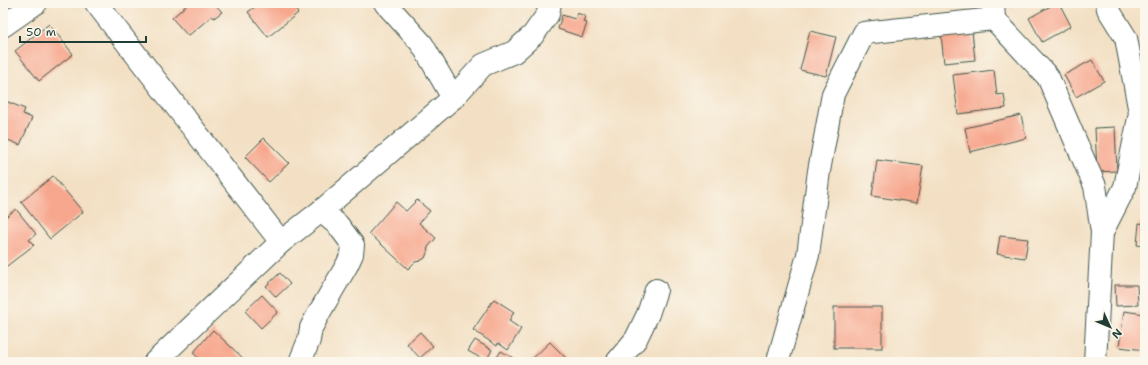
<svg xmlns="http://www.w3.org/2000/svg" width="1148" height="365" viewBox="0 0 1148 365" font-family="'Shantell Sans',sans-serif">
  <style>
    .building { fill: #f7a78e }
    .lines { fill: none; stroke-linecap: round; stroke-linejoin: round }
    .minor-casing { stroke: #3f554a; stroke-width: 24 }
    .minor { stroke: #fff; stroke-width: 22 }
  </style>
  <rect width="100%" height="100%" fill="#fbf7ec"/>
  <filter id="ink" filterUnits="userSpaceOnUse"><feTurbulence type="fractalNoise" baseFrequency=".025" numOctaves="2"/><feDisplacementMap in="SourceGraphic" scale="8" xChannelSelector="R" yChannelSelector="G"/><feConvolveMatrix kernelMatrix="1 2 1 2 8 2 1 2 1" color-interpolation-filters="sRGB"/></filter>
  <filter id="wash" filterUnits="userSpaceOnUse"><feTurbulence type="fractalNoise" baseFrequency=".012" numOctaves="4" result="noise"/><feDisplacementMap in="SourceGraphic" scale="16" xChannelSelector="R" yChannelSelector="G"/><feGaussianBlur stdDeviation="0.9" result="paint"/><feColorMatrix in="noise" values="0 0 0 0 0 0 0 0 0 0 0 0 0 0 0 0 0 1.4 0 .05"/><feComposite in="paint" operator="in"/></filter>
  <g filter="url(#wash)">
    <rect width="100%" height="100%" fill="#f3e0c4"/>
    <g id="blocks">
      <!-- building -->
      <g class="building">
        <path d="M 189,3 L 214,3 L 222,12 L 214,18 L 212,16 L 188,36 L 172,18 Z"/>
        <path d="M 260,3 L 289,3 L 298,13 L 268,37 L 248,12 Z"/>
        <path d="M 933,3 L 958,3 L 958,4 L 933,6 Z"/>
        <path d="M 1056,3 L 1059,3 L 1071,26 L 1042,42 L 1029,18 Z"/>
        <path d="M 577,13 L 585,16 L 583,22 L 587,23 L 582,37 L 558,29 L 562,15 L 575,19 Z"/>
        <path d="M 49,24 L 73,54 L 39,81 L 15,51 Z"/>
        <path d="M 810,31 L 836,37 L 826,76 L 800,70 Z"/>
        <path d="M 972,31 L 975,60 L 944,63 L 941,34 Z"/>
        <path d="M 1092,60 L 1104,81 L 1076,97 L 1064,75 Z"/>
        <path d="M 994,70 L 997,95 L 1004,94 L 1006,108 L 958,114 L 953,75 Z"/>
        <path d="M 3,100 L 25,109 L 23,114 L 32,118 L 20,145 L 3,138 Z"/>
        <path d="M 1021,115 L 1026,138 L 970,152 L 965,128 Z"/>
        <path d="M 1115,127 L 1117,171 L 1097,172 L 1095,128 Z"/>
        <path d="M 264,138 L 289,163 L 269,182 L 245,157 Z"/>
        <path d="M 877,160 L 923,166 L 917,203 L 872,196 Z"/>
        <path d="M 53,176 L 83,212 L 50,239 L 21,202 Z"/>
        <path d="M 417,200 L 430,211 L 419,223 L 436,238 L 428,247 L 427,253 L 425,258 L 420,261 L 415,262 L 408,269 L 369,233 L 396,202 L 406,211 Z"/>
        <path d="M 16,209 L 36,234 L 29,240 L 34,245 L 3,269 L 3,219 Z"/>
        <path d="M 1139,223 L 1145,224 L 1145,246 L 1137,245 Z"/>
        <path d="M 1000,236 L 1028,239 L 1025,258 L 997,254 Z"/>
        <path d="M 280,273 L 290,284 L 276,297 L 266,286 Z"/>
        <path d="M 1115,285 L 1137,285 L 1138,305 L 1116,306 Z"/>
        <path d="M 262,295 L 278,312 L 261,328 L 245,311 Z"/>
        <path d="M 494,299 L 514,312 L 509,321 L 521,329 L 508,350 L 498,343 L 497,346 L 473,330 Z"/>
        <rect x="834" y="307" width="48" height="41"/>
        <path d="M 1124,311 L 1145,314 L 1145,350 L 1119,347 Z"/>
        <path d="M 213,330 L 246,361 L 245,362 L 203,362 L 193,353 Z"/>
        <path d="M 420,332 L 433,346 L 420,358 L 407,344 Z"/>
        <path d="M 475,340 L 492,350 L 486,361 L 468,351 Z"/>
        <path d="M 550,342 L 570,362 L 532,362 L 531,360 Z"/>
        <path d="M 501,351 L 520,362 L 494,362 Z"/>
      </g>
    </g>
  </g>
  <g filter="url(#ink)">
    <use href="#blocks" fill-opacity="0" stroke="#3f554a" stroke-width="1"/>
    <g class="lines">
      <defs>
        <g id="minor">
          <path d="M 96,3 L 281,242"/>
          <path d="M 385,3 L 422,44 L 453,98"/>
          <path d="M 993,3 L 994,19 L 1048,77 L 1095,186 L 1102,232 L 1095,362"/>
          <path d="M 3,26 L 36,3"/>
          <path d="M 1102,232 L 1125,187 L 1140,113 L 1126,38 L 1108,9 L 1107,3"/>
          <path d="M 155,362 L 281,242 L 321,211 L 453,98 L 483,65 L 514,52 L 533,35 L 548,14 L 550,3"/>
          <path d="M 300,362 L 309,340 L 311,328 L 319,313 L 347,265 L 352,254 L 353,245 L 338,225 L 321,211"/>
          <path d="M 617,362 L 636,339 L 648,314 L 656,290"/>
          <path d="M 779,362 L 779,357 L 808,255 L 819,171 L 833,94 L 864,33 L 994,19"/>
        </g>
      </defs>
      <!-- minor casing -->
      <use href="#minor" class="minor-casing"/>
      <!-- minor -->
      <use href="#minor" class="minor"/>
    </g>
  </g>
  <!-- margin -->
  <rect width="1148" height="365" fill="none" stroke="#fbf7ec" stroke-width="16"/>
  <!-- north arrow -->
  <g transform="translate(1110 327) rotate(134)" stroke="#fbf7ec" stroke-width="3" paint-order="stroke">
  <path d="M0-3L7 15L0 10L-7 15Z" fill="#1f3d34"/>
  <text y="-6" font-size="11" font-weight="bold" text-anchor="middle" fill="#1f3d34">N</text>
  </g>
  <!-- scale -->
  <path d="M20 36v6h126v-6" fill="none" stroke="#1f3d34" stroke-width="2"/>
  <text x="26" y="36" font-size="12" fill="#1f3d34" stroke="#fbf7ec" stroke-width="3" paint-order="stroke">50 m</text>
</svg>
